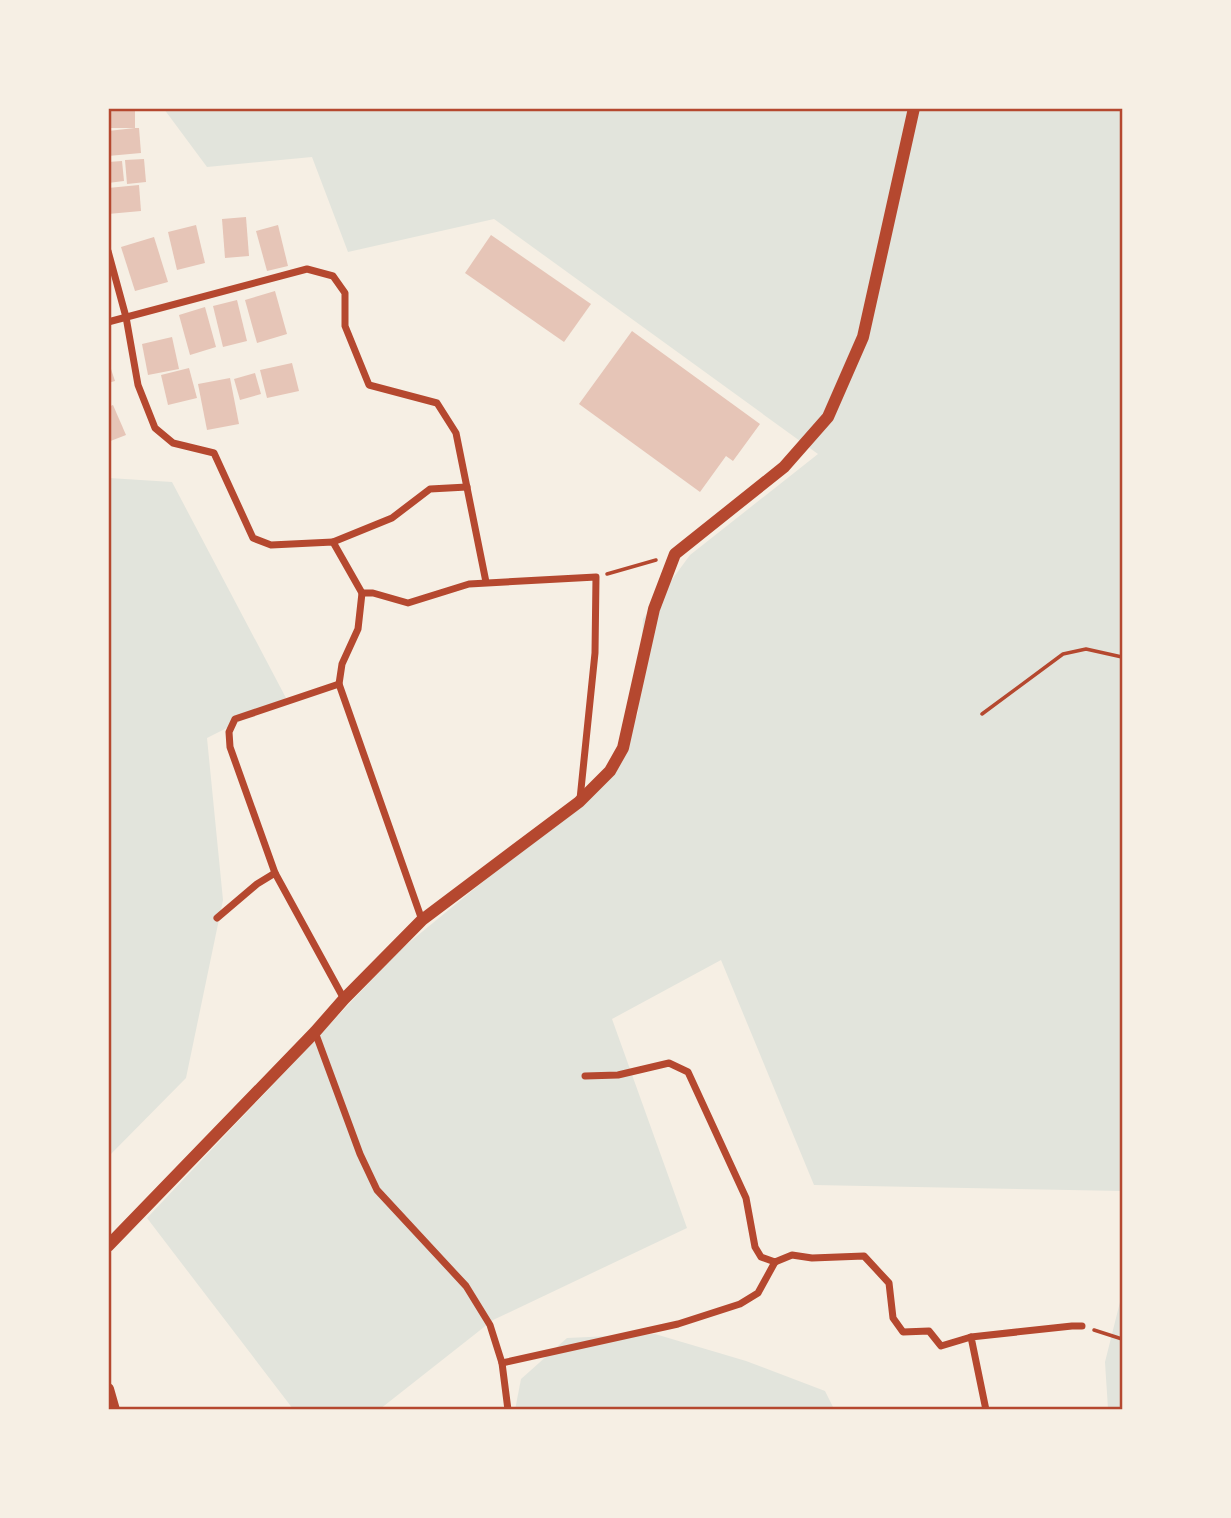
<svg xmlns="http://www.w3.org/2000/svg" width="1231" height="1518" viewBox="0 0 1231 1518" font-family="'Space Grotesk',sans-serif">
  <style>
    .green { fill: #e2e4dc }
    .building { fill: #e6c5b7 }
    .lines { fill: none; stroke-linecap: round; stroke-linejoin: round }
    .path { stroke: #b5482f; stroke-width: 3.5 }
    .minor { stroke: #b5482f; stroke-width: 7 }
    .secondary { stroke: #b5482f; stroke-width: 12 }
    .neatline { fill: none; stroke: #b5482f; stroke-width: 2.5 }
  </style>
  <rect width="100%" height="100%" fill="#f6efe4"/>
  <!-- green -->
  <g class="green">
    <path d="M 164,109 L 1122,109 L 1122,1191 L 814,1185 L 721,960 L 612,1019 L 687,1228 L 493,1320 L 380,1409 L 293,1409 L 147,1218 L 400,950 L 608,779 L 638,713 L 643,619 L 690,555 L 818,454 L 494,219 L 348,252 L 312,157 L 207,167 Z"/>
    <path d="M 109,478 L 172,482 L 286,698 L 207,738 L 223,900 L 186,1078 L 109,1156 Z"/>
    <path d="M 1122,1294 L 1122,1409 L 1108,1409 L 1105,1362 Z"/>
    <path d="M 655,1334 L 746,1361 L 825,1391 L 834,1409 L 515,1410 L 521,1379 L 567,1338 Z"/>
  </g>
  <!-- building -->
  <g class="building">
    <rect x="109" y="108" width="26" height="20"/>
    <path d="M 135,128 L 139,128 L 141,153 L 108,156 L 108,131 Z"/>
    <path d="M 144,159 L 146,182 L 127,184 L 125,160 Z"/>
    <path d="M 122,161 L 124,181 L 108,183 L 108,162 Z"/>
    <path d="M 139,185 L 141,211 L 108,214 L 108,188 Z"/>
    <path d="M 246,217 L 249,256 L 225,258 L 222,219 Z"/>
    <path d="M 196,225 L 205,263 L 177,270 L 168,232 Z"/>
    <path d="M 278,225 L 288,266 L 267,271 L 256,231 Z"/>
    <path d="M 491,235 L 591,304 L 564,342 L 465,273 Z"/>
    <path d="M 154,237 L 168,282 L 135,291 L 121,247 Z"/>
    <path d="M 275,291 L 287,334 L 257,343 L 245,300 Z"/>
    <path d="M 237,300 L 247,341 L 223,347 L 213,306 Z"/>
    <path d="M 205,307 L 216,347 L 190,355 L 179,315 Z"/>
    <path d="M 632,331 L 760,424 L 733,461 L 726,456 L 700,492 L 579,404 Z"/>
    <path d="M 172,337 L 179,369 L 148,375 L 142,344 Z"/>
    <path d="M 108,360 L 115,381 L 108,383 Z"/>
    <path d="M 292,363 L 299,391 L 267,398 L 260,370 Z"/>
    <path d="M 189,368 L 197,398 L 168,405 L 161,375 Z"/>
    <path d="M 255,373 L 261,394 L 240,400 L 234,379 Z"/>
    <path d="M 230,378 L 239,424 L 207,430 L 198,384 Z"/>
    <path d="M 113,405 L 126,435 L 108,442 L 108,407 Z"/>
  </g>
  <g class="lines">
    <!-- path -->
    <g class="path">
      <path d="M 607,574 L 656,560"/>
      <path d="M 982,714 L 1063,654 L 1086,649 L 1122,657"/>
      <path d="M 1094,1330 L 1122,1339"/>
    </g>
    <!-- minor -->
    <g class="minor">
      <path d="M 108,251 L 126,317 L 138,385 L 155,428 L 173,443 L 214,453 L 253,538 L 271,545 L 333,542 L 362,593 L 358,629 L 342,664 L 339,684 L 422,920"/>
      <path d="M 108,322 L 307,269 L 333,276 L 345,293 L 345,326 L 369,385 L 437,403 L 456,433 L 486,582"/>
      <path d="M 333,542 L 392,518 L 430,489 L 467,487"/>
      <path d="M 362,593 L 373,593 L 408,603 L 469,584 L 596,577 L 595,653 L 580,799"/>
      <path d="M 275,873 L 230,747 L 229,732 L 235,719 L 339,684"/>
      <path d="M 217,918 L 257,884 L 275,873 L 344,999"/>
      <path d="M 315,1032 L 360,1154 L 377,1190 L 466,1286 L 490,1325 L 502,1363 L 508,1410"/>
      <path d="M 585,1076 L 618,1075 L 669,1063 L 688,1072 L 746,1198 L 755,1247 L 761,1257 L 775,1262 L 792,1255 L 812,1258 L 864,1256 L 889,1283 L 893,1318 L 903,1332 L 929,1331 L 941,1346 L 971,1337"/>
      <path d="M 502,1363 L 678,1324 L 740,1304 L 758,1293 L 775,1262"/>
      <path d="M 986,1410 L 971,1337 L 1072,1326 L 1082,1326"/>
    </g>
    <!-- secondary -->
    <g class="secondary">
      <path d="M 108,1246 L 315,1032 L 344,999 L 422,920 L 579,802 L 610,771 L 623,748 L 654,609 L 675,554 L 784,467 L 828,417 L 863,337 L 914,108"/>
      <path d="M 108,1389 L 114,1410"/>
    </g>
  </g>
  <!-- border -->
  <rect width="1231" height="1518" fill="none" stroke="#f6efe4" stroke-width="220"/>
  <rect x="110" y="110" width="1011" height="1298" class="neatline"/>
</svg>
